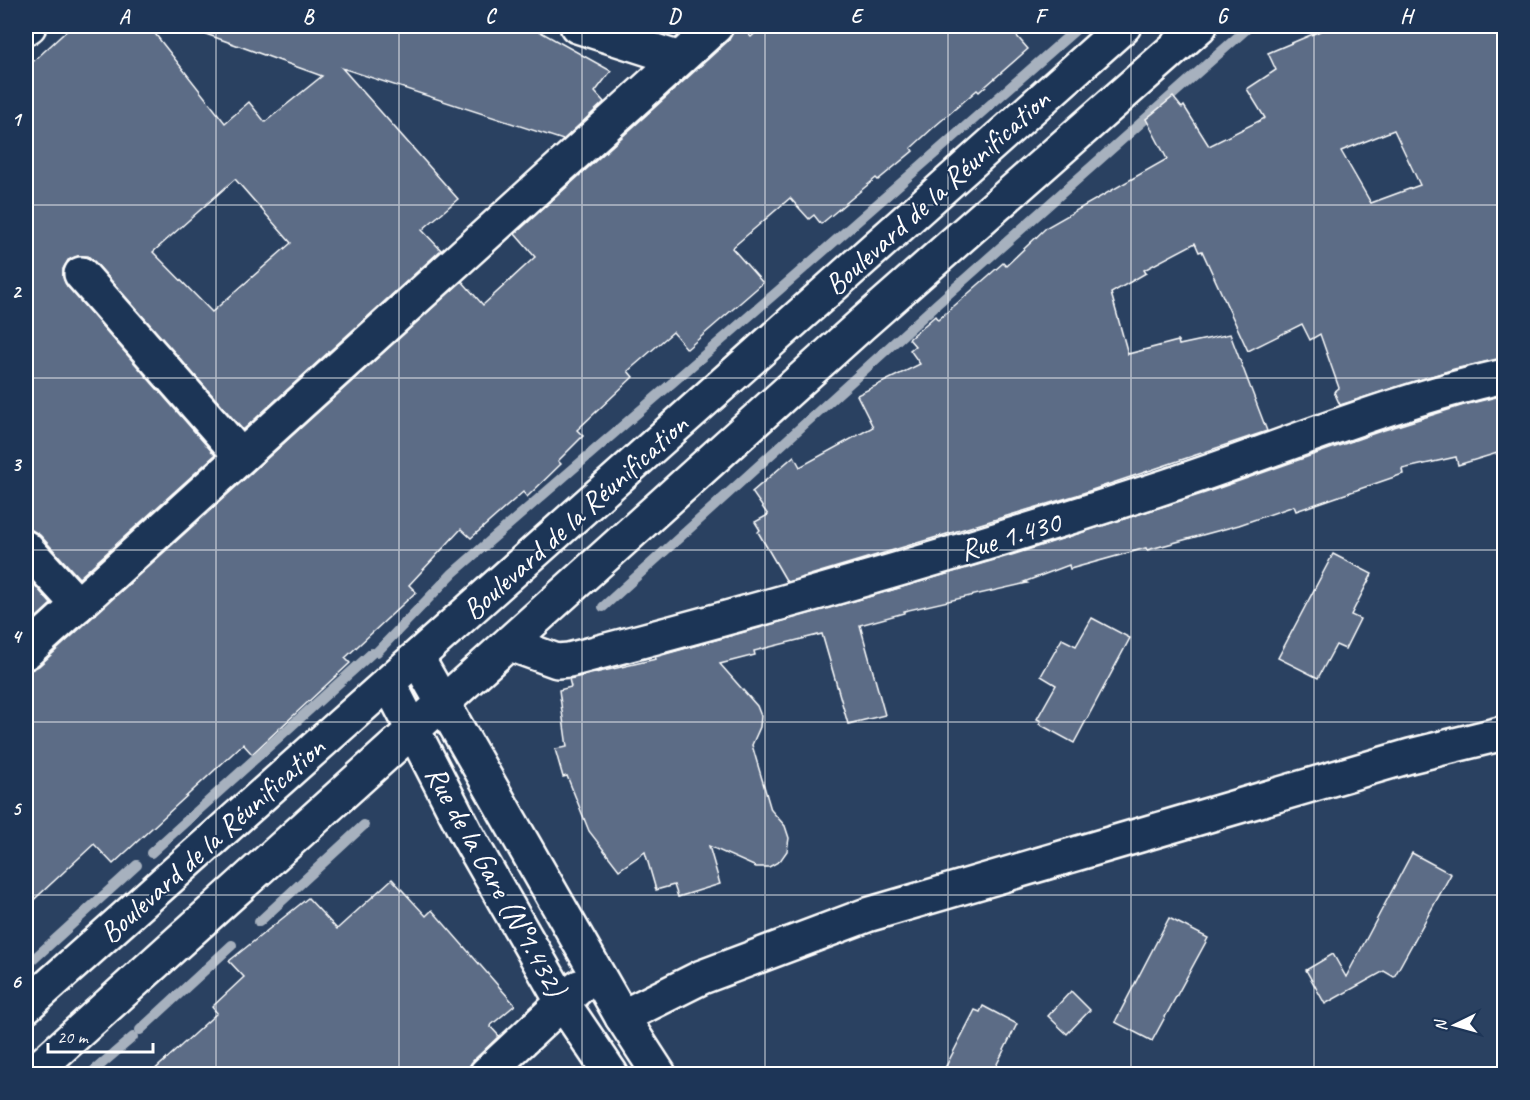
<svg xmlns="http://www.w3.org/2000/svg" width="1530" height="1100" viewBox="0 0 1530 1100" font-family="Caveat,sans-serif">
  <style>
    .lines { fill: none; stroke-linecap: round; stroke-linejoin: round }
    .stream { stroke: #a7b1be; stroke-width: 10 }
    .building { fill: #5b6c86; stroke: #fff; stroke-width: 1.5; fill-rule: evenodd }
    .minor-casing { stroke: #fff; stroke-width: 38 }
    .major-casing { stroke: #fff; stroke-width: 38 }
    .minor { stroke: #1d3557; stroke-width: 33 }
    .major { stroke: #1d3557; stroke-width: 33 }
    .grid { fill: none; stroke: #fff; stroke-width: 1.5; stroke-opacity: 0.55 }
    .labels { text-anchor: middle; stroke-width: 4.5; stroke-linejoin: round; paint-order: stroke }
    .street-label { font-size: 30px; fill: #fff; stroke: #1d3557 }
    .neatline { fill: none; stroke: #fff; stroke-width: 2 }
    .grid-label { font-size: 20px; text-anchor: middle; font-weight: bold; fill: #fff }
  </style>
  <rect width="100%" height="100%" fill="#2a4161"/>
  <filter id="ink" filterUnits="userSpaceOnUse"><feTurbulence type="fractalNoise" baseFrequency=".0167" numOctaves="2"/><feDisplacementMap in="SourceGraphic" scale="12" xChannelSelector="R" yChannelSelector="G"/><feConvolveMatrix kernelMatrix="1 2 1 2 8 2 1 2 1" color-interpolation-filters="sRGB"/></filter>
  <g filter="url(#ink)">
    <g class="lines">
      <!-- stream -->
      <g class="stream">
        <path d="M 603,607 L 938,303 L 1250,26"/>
        <path d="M 377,652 L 453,573 L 778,291 L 1080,26"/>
        <path d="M 151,853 L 372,653"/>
        <path d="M 259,922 L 364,825"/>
        <path d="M 26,966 L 137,865"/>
        <path d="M 140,1030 L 232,945"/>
        <path d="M 90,1074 L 133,1037"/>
      </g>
    </g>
    <!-- building -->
    <g class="building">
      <path d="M 72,26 L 149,26 L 225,123 L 249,102 L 265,122 L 322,76 L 192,29 L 193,26 L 530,26 L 611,71 L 595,92 L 604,102 L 563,140 L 342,68 L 458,199 L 422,230 L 441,250 L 243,430 L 95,262 L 88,256 L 78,256 L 68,260 L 63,269 L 63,277 L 67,286 L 215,455 L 79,578 L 40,535 L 32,530 L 26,530 L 26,68 ZM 235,179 L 291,243 L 212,312 L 153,252 Z"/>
      <path d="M 735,26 L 741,26 L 751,37 L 763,26 L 1008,26 L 1028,49 L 979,92 L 977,90 L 934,127 L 911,148 L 913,151 L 878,180 L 876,178 L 821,224 L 814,215 L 809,219 L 790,198 L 732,248 L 763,283 L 687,349 L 673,332 L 628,371 L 633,377 L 577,430 L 583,436 L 558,461 L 561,464 L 527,497 L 523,492 L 471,538 L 461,529 L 409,585 L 416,592 L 345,658 L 350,663 L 252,754 L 243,744 L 113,864 L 94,844 L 26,907 L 26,670 L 31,670 L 39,666 L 462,281 L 483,305 L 535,257 L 515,234 L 729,40 Z"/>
      <path d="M 1332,26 L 1504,26 L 1504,358 L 1454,369 L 1340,405 L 1334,392 L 1339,388 L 1320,334 L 1310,340 L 1302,324 L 1248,351 L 1202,251 L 1199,252 L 1195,243 L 1144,270 L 1146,273 L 1111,293 L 1128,354 L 1178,341 L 1179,345 L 1230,334 L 1267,431 L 1077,495 L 787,582 L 758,532 L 760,530 L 755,522 L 768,515 L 752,492 L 794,456 L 800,467 L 873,427 L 857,395 L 920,364 L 910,350 L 915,346 L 909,339 L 935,316 L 938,320 L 1003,263 L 1006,266 L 1047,227 L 1167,159 L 1146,119 L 1173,97 L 1182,108 L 1184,106 L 1209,146 L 1265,118 L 1247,89 L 1276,70 L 1268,53 ZM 1394,130 L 1420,185 L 1371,203 L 1341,151 Z"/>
      <path d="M 1504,395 L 1504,451 L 1458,465 L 1456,457 L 1402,469 L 1403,474 L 1296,511 L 1294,506 L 1239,525 L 1147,550 L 1146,548 L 1070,569 L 1069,565 L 1024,582 L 1027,583 L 904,611 L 904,613 L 860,625 L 885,715 L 848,724 L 822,634 L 754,651 L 755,655 L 720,664 L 757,706 L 761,716 L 760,727 L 752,745 L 771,810 L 785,826 L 789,838 L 787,851 L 780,861 L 769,867 L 756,867 L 709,846 L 720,884 L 678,897 L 674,885 L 656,890 L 645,852 L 619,870 L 589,831 L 567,776 L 563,777 L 555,749 L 567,747 L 559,690 L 571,687 L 569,679 L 656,659 L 655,657 L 868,597 L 1015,554 L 1205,493 L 1378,432 L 1464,405 Z"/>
      <path d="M 1333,554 L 1372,574 L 1351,615 L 1360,619 L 1345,649 L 1336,645 L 1318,678 L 1278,658 Z"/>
      <path d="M 26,575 L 51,604 L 26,627 Z"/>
      <path d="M 1092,618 L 1130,638 L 1074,743 L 1039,724 L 1041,721 L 1037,719 L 1056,685 L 1041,676 L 1062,639 L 1076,646 Z"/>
      <path d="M 1412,853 L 1451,874 L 1394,977 L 1384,971 L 1325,1004 L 1306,970 L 1333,954 L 1346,977 Z"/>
      <path d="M 392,879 L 426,916 L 432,910 L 515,1005 L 490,1026 L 499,1036 L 473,1061 L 468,1068 L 468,1074 L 150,1074 L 217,1013 L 212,1007 L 244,977 L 229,961 L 308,898 L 337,929 Z"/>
      <path d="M 1169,918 L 1208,938 L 1152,1041 L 1115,1022 Z"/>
      <path d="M 1071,991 L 1090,1010 L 1067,1034 L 1048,1016 Z"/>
      <path d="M 983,1006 L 1017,1024 L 992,1074 L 942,1074 L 975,1010 L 980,1012 Z"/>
    </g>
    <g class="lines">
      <defs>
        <g id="minor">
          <path d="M 577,26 L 677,58"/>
          <path d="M 26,28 L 29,26"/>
          <path d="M 81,274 L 241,456"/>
          <path d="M 26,548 L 78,605"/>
          <path d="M 510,644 L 557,661 L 569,660 C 766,609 961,553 1155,490 C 1272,452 1384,403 1504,376"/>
          <path d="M 26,652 L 716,26"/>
          <path d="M 417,658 L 622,1017 L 659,1074"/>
          <path d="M 389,683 L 467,835 L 563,1003 L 611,1074"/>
          <path d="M 622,1017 L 702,977 L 867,915 L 1410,756 L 1504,733"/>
          <path d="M 486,1074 L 579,987"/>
        </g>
        <g id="major">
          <path d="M 26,1006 L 1124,26"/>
          <path d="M 32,1074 L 861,325 L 1200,26"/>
        </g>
      </defs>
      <!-- minor casing -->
      <use href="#minor" class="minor-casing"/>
      <!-- major casing -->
      <use href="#major" class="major-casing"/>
      <!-- minor -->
      <use href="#minor" class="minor"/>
      <!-- major -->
      <use href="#major" class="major"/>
    </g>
  </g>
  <!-- grid -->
  <path class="grid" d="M 216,26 L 216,1074M 399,26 L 399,1074M 582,26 L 582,1074M 765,26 L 765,1074M 948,26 L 948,1074M 1131,26 L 1131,1074M 1314,26 L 1314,1074M 26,205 L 1504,205M 26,378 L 1504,378M 26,550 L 1504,550M 26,722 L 1504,722M 26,895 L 1504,895"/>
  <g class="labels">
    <!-- street labels -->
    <g class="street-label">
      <text transform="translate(937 192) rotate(-42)" y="10">Boulevard de la Réunification</text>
      <text transform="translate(575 517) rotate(-42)" y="10">Boulevard de la Réunification</text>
      <text transform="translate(1010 536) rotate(-17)" y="10">Rue 1.430</text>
      <text transform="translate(212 840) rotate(-42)" y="10">Boulevard de la Réunification</text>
      <text transform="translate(496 881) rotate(61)" y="10">Rue de la Gare (N°1.432)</text>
    </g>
  </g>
  <!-- margin -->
  <rect width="1530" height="1100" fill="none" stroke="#1d3557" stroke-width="66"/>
  <!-- north arrow -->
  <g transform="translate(1455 1025) rotate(265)" stroke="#1d3557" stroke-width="4.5" paint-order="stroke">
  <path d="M0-4.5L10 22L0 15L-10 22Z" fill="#ffffff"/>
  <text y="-9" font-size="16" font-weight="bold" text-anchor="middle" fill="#ffffff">N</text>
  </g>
  <!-- scale -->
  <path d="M48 1043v9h105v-9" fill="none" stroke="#ffffff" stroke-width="3"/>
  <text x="57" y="1043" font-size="18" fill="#ffffff" stroke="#1d3557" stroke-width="4.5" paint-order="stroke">20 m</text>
  <rect x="33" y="33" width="1464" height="1034" class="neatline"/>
  <g class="grid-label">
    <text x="124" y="23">A</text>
    <text x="308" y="23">B</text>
    <text x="490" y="23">C</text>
    <text x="674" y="23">D</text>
    <text x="856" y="23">E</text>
    <text x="1040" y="23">F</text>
    <text x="1222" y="23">G</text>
    <text x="1406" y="23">H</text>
    <text x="16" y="126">1</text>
    <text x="16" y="298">2</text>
    <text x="16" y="471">3</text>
    <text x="16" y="643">4</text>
    <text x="16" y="815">5</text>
    <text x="16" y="988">6</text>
  </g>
</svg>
